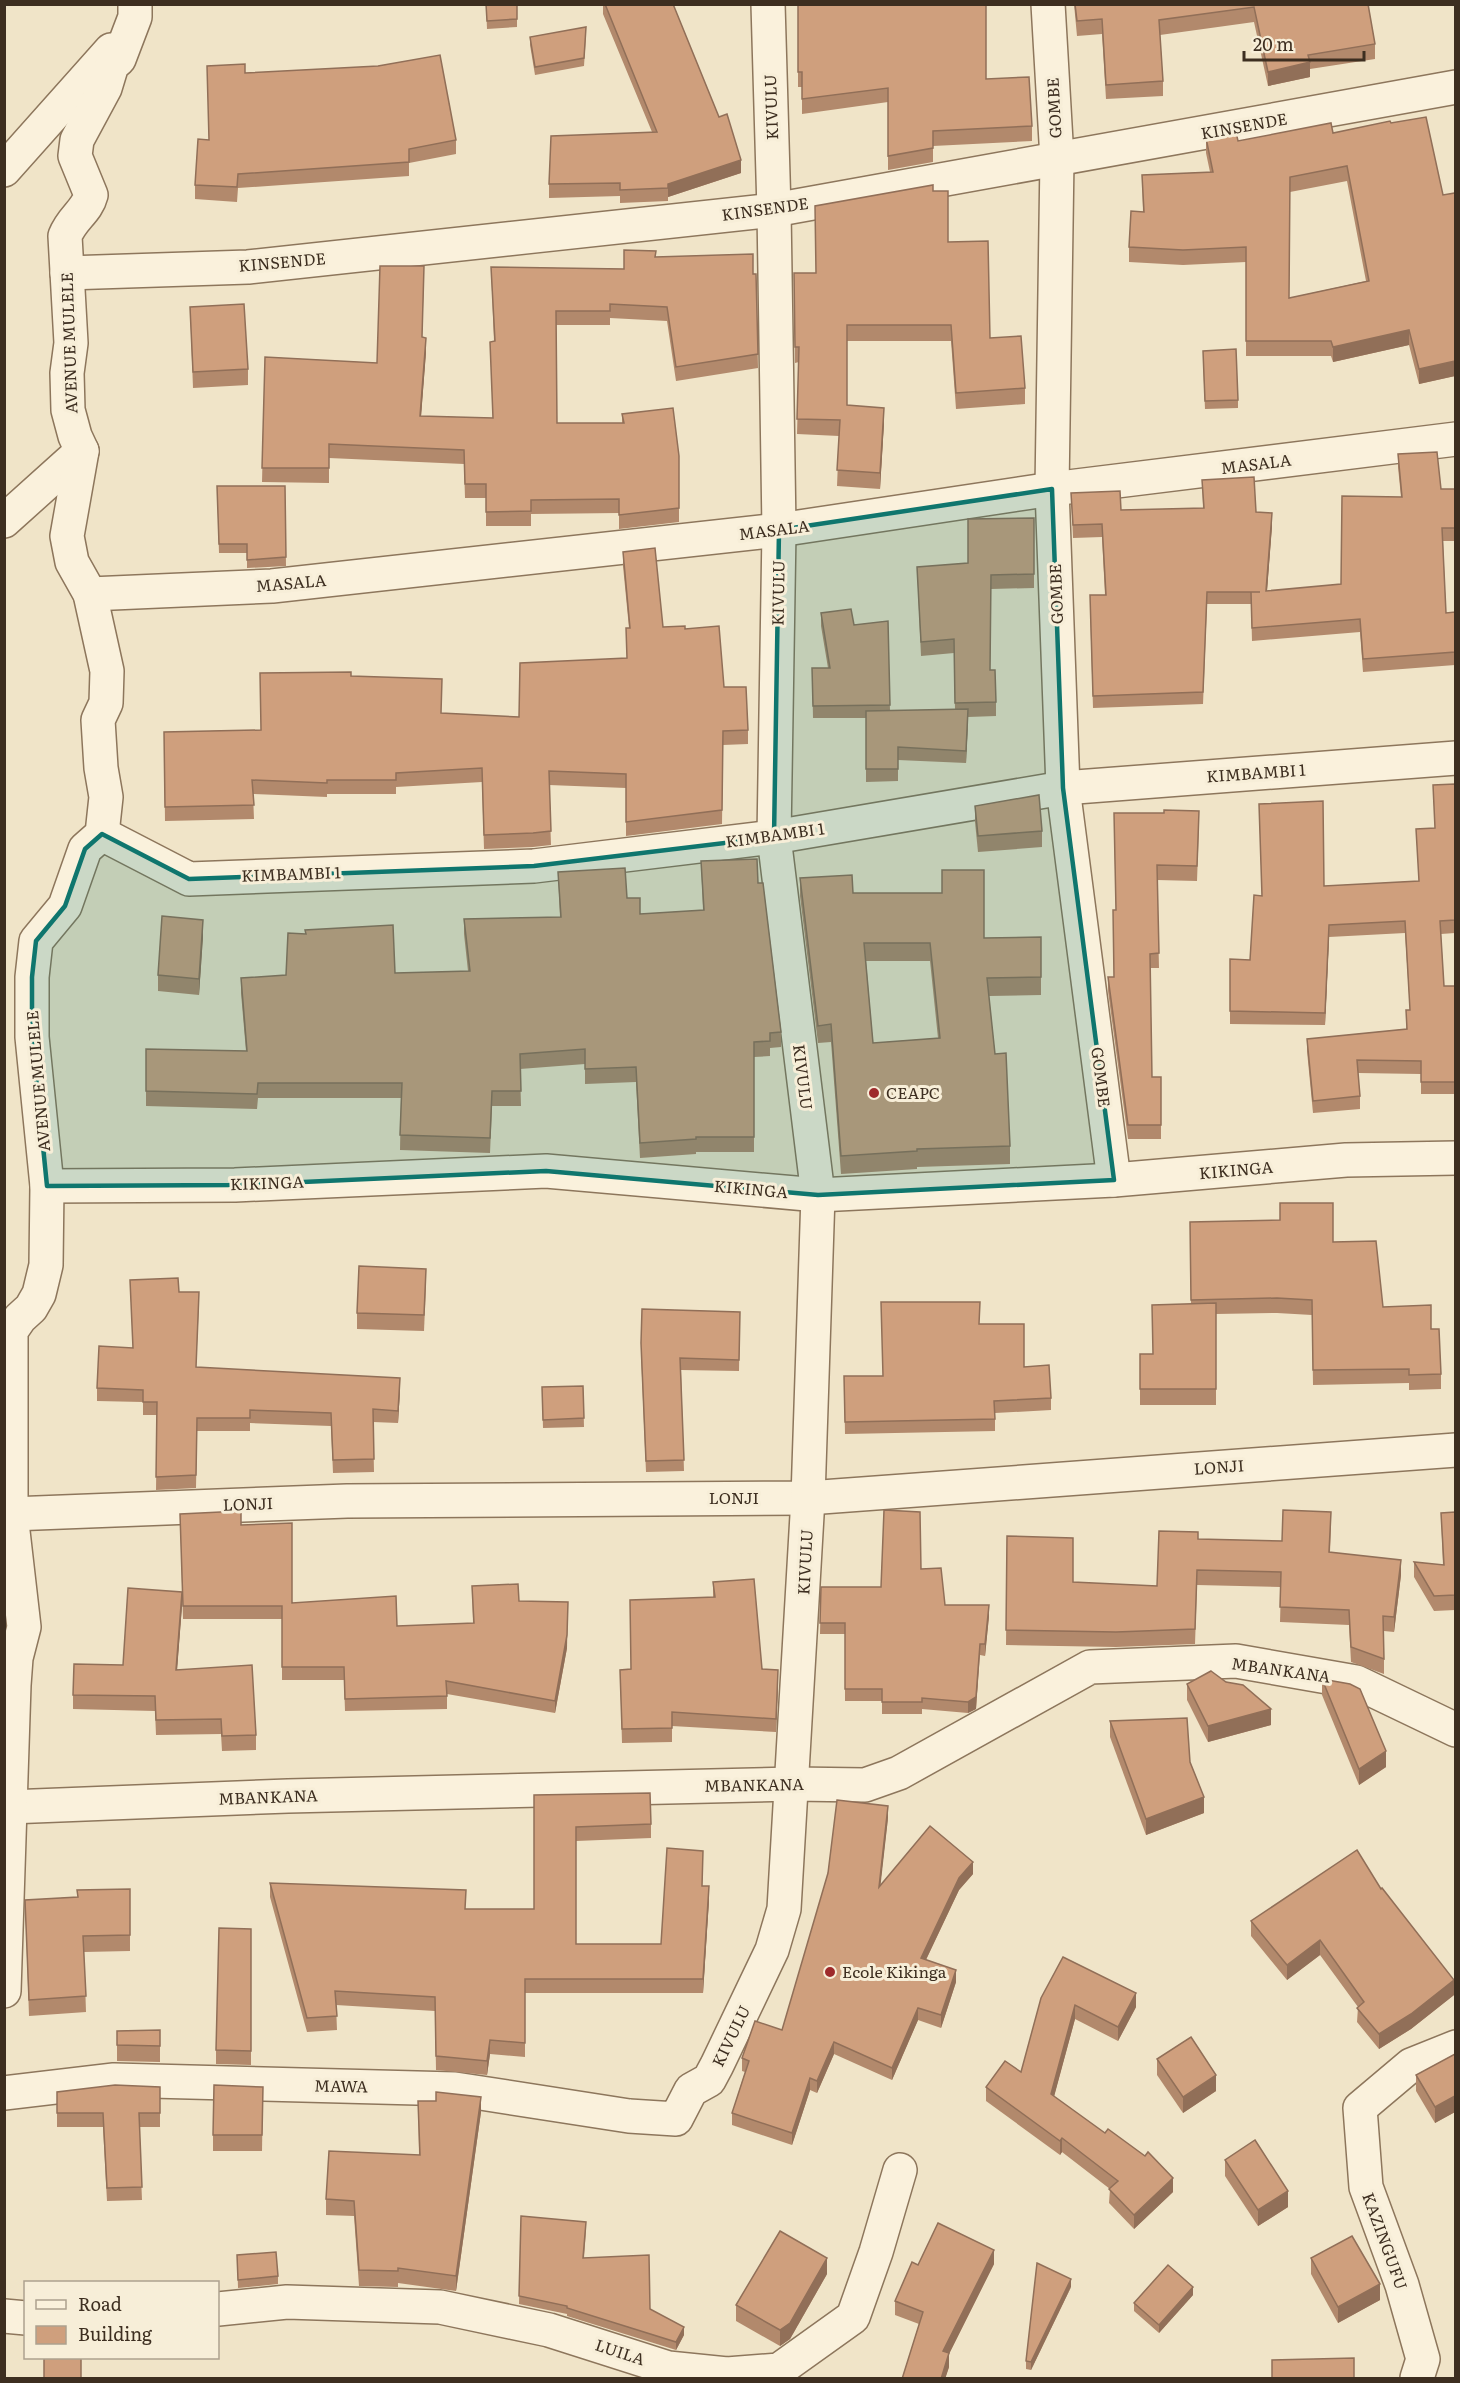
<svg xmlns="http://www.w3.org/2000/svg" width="1460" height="2383" viewBox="0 0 1460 2383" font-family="Literata,serif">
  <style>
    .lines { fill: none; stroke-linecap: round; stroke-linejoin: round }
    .minor-casing { stroke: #8d765c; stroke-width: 36 }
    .minor { stroke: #faf1dc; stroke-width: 33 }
    .wall { fill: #b2896c; fill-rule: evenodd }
    .shaded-wall { fill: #916f58 }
    .building { fill: #cf9f7d; stroke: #916f58; stroke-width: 1.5; fill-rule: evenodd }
    .marked { fill: #0f766e; fill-opacity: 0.2; stroke: #0f766e; stroke-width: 4.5; stroke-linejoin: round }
    .poi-dot { fill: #9e2a2b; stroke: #f7eed8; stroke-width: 2 }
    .labels { text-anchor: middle; stroke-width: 6; stroke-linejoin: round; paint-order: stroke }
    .street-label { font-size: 16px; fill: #3d2e20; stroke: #f7eed8 }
    .poi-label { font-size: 16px; fill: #3d2e20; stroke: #f7eed8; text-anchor: start }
  </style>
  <rect width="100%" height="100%" fill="#f0e4c8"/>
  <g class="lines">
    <defs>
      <g id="minor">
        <path d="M 1048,4 L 1057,159 L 1052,489 L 1063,788 L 1114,1180"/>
        <path d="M 4,170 L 111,50"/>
        <path d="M 67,273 L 248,267 L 774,210 L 1456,87"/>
        <path d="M 4,521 L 82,451"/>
        <path d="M 90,594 L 272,586 L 779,530 L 1052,489 L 1456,439"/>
        <path d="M 102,834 L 189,879 L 534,866 L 774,837 L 1063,788 L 1456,758"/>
        <path d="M 47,1186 L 235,1185 L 546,1171 L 818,1195 L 1114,1180 L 1346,1160 L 1456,1158"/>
        <path d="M 11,1514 L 347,1501 L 808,1498 L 1456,1450"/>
        <path d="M 4,1811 L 9,1807 L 288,1796 L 793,1784 L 865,1785 L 899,1773 L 1090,1667 L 1236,1661 L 1356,1682 L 1456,1730"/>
        <path d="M 4,1991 L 14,1685 L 16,1658 L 24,1627 L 11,1514 L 11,1331 L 20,1318 L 31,1308 L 39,1294 L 46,1265 L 47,1186 L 32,1037 L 32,977 L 36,941 L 65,906 L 85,849 L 102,834 L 106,797 L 101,768 L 98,720 L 106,703 L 107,671 L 90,594 L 72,562 L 67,536 L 82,451 L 75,436 L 68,410 L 67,373 L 71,343 L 65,236 C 72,218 87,211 91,195 L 75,156 L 77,140 L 105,88 L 112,65 L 119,59 L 135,17 L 135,4"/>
        <path d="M 4,2093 L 114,2080 L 455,2089 L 629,2116 L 676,2119 L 691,2090 L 709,2080 L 717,2065 L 772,1950 L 784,1909 L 808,1498 L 818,1195 L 774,837 L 779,530 L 774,210 L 768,4"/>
        <path d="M 218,2309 L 287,2302 L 440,2307 L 549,2330 L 668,2368 L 727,2374 L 779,2370 L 853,2317 L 876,2252 L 900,2170"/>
        <path d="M 4,2316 L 26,2318"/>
        <path d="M 1417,2378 L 1423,2359 L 1402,2285 L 1366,2187 L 1360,2108 L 1411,2065 L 1456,2047"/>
      </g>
    </defs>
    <!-- minor casing -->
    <use href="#minor" class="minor-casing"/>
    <!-- minor -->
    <use href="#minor" class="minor"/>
  </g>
  <!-- wall -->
  <g class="wall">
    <path d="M 486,4 L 517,4 L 517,27 L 487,29 Z"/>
    <path d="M 603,4 L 673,4 L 741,173 L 668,197 L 668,201 L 620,203 L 620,196 L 549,198 L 549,184 L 652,132 L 603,14 Z"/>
    <path d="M 798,4 L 986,79 L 1032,126 L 1032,141 L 933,146 L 933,162 L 888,170 L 888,102 L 802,114 L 802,87 L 798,87 Z"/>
    <path d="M 1074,4 L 1368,4 L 1375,44 L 1375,59 L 1310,69 L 1310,77 L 1268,86 L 1254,22 L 1160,35 L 1163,81 L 1163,96 L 1106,99 L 1102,34 L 1077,36 Z"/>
    <path d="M 586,35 L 584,66 L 535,75 L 530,45 L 530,37 Z"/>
    <path d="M 245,73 L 456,140 L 456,154 L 409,163 L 409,176 L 238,188 L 237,202 L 195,199 L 195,185 L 209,140 Z"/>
    <path d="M 1391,123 L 1443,195 L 1455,193 L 1455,376 L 1419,384 L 1409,345 L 1333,362 L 1331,356 L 1246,356 L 1246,262 L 1183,265 L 1129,262 L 1129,247 L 1143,212 L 1142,175 L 1210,172 L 1206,153 L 1206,138 L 1238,141 L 1333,133 ZM 1347,181 L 1366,281 L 1289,298 L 1290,192 Z"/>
    <path d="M 933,191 L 948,242 L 990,338 L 1025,388 L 1025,404 L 956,409 L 951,341 L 847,341 L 847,405 L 884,423 L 880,489 L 837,486 L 839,436 L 797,434 L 799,362 L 795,363 L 794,273 L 816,273 Z"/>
    <path d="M 656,257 L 756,274 L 758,368 L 676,381 L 667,321 L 610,318 L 610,325 L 556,325 L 557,423 L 622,423 L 622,414 L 679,456 L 679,522 L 619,529 L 619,513 L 531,514 L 531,526 L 486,526 L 486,498 L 465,498 L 464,464 L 329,458 L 329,483 L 262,482 L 265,357 L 377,363 L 424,280 L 422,337 L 426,352 L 421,416 L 493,418 L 490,342 L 494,341 L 491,267 L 624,269 Z"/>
    <path d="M 190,307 L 248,369 L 248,385 L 193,388 Z"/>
    <path d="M 1203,359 L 1238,400 L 1238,408 L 1205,409 Z"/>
    <path d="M 1398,454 L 1441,489 L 1455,489 L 1455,541 L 1443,541 L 1446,613 L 1455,612 L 1455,665 L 1363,672 L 1360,632 L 1252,641 L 1251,604 L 1207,604 L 1203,704 L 1093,708 L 1090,608 L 1105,595 L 1102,537 L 1073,538 L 1071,493 L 1121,510 L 1203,508 L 1202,480 L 1256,512 L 1272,526 L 1267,591 L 1341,584 L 1401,497 L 1398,467 Z"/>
    <path d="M 217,486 L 285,486 L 286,566 L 247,568 L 247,553 L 219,553 Z"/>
    <path d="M 1034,518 L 1034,588 L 991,589 L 990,670 L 996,702 L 996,716 L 968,717 L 966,763 L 898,760 L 898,781 L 866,782 L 866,718 L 813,718 L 812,668 L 828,668 L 821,626 L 821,613 L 854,625 L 888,621 L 890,711 L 955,709 L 954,653 L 921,656 L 917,567 L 968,563 Z"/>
    <path d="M 623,552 L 663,627 L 685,629 L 724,687 L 748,730 L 748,744 L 723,745 L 722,824 L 626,836 L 626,788 L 549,785 L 551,845 L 533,847 L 484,849 L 482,782 L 396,787 L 396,794 L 327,794 L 327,797 L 253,794 L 254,819 L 165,821 L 164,732 L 261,730 L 351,676 L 441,713 L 519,717 L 627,658 L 629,628 L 623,566 Z"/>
    <path d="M 1455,784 L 1455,933 L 1441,934 L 1444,986 L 1455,986 L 1455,1094 L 1421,1094 L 1421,1074 L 1358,1073 L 1360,1096 L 1360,1109 L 1313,1113 L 1307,1051 L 1307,1039 L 1406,1029 L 1410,1010 L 1405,933 L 1329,937 L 1325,1025 L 1230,1024 L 1230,959 L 1250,960 L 1262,896 L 1259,804 L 1324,886 L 1419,881 L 1416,829 L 1435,828 L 1433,785 Z"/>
    <path d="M 975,806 L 1042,831 L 1042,847 L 978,852 L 975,822 Z"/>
    <path d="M 1199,825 L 1197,881 L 1157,880 L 1159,968 L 1150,968 L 1152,1077 L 1161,1077 L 1161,1139 L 1128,1139 L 1108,991 L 1108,977 L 1114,977 L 1116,910 L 1114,828 Z"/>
    <path d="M 701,861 L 758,883 L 781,1032 L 781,1047 L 770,1048 L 770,1056 L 754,1057 L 754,1152 L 696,1152 L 696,1154 L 640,1158 L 636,1082 L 585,1084 L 585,1064 L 520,1069 L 521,1106 L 492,1106 L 490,1153 L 400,1150 L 401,1098 L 258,1098 L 257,1109 L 146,1106 L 146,1049 L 246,1051 L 241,993 L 241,978 L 468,971 L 464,934 L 464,919 L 560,917 L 558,872 L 627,898 L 640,914 L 703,910 Z"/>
    <path d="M 800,878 L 853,893 L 984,938 L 1041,937 L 1041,995 L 989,996 L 995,1054 L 1010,1146 L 1010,1164 L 917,1167 L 917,1169 L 841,1174 L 831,1042 L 818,1043 L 800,896 ZM 866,961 L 930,961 L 938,1038 L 873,1043 Z"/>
    <path d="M 203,936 L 199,995 L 158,991 L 158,975 Z"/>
    <path d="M 1190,1222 L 1333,1242 L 1383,1307 L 1431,1329 L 1441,1374 L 1441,1389 L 1409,1390 L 1409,1383 L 1313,1385 L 1312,1315 L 1277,1313 L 1216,1314 L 1216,1405 L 1140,1405 L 1140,1354 L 1153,1354 L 1191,1304 Z"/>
    <path d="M 130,1280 L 179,1292 L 199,1304 L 196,1367 L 400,1390 L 398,1423 L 373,1422 L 374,1472 L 333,1473 L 331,1426 L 250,1423 L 250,1431 L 197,1431 L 196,1488 L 156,1490 L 157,1415 L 143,1415 L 143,1402 L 97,1401 L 97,1388 L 133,1348 Z"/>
    <path d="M 426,1285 L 424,1331 L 357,1329 L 357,1313 Z"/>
    <path d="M 740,1312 L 739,1371 L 681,1370 L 684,1471 L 646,1472 L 641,1354 Z"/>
    <path d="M 979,1324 L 1024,1367 L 1051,1398 L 1051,1410 L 995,1413 L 995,1431 L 845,1434 L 844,1376 L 883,1376 Z"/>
    <path d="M 583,1386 L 584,1427 L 543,1428 L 542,1387 Z"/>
    <path d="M 1455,1512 L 1455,1610 L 1434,1611 L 1414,1577 L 1414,1562 L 1443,1565 L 1441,1513 Z"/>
    <path d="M 180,1514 L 241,1525 L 292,1603 L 397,1626 L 473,1623 L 472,1586 L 519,1601 L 567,1648 L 555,1713 L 447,1694 L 447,1709 L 345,1711 L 344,1680 L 282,1680 L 282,1619 L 183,1619 Z"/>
    <path d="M 1331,1527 L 1330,1552 L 1401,1575 L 1394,1632 L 1384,1631 L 1384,1674 L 1351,1662 L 1349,1625 L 1280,1622 L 1281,1587 L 1197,1585 L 1195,1644 L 1116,1647 L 1006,1645 L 1007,1536 L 1073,1582 L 1157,1586 L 1198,1539 L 1282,1541 Z"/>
    <path d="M 921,1569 L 945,1605 L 989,1616 L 985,1656 L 980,1655 L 976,1709 L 968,1713 L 922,1709 L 922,1714 L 882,1714 L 882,1701 L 845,1701 L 845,1634 L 820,1634 L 821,1587 L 881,1587 Z"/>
    <path d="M 713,1582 L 762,1669 L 778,1683 L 776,1732 L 672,1726 L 672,1742 L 622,1743 L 620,1670 L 631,1669 L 713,1597 Z"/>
    <path d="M 182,1606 L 177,1669 L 256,1735 L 256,1750 L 222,1751 L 221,1734 L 156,1735 L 155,1711 L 73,1709 L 73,1695 L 123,1665 Z"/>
    <path d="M 1322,1679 L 1386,1767 L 1359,1785 L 1322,1695 Z"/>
    <path d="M 1226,1682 L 1271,1725 L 1208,1742 L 1187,1700 L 1187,1684 Z"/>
    <path d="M 1110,1721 L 1190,1762 L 1204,1813 L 1146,1835 L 1110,1737 Z"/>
    <path d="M 534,1795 L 651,1824 L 651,1838 L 576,1841 L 576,1944 L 661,1944 L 703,1864 L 702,1886 L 709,1900 L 703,1993 L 525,1993 L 525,2057 L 490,2054 L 487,2075 L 436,2070 L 435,2011 L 336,2005 L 337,2030 L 307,2032 L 270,1897 L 270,1883 L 466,1909 L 534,1909 Z"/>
    <path d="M 888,1818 L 880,1885 L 973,1874 L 959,1890 L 926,1960 L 956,1982 L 941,2028 L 918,2020 L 892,2080 L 834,2054 L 817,2093 L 810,2090 L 792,2145 L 732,2125 L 732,2113 L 745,2072 L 742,2071 L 742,2058 L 782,2030 Z"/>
    <path d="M 130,1889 L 130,1951 L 84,1952 L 86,2012 L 29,2016 L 25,1900 L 78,1897 Z"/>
    <path d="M 1381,1889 L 1454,1995 L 1411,2029 L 1379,2049 L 1357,2022 L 1358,2007 L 1320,1955 L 1287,1980 L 1251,1936 L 1251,1921 Z"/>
    <path d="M 251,1929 L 251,2065 L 216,2064 L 216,2050 Z"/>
    <path d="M 1041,1998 L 1136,2007 L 1118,2041 L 1075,2019 L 1054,2096 L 1173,2192 L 1134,2229 L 1109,2203 L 1110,2189 L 1062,2152 L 1060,2155 L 986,2101 L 986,2087 L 1021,2072 Z"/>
    <path d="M 160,2030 L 160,2062 L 117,2061 L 117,2031 Z"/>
    <path d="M 1455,2054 L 1455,2112 L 1435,2123 L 1416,2091 L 1416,2075 Z"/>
    <path d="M 1157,2059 L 1216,2091 L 1183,2113 L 1157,2075 Z"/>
    <path d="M 160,2087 L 160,2127 L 139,2127 L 142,2200 L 107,2201 L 103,2127 L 57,2127 L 57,2092 Z"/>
    <path d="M 263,2087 L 262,2151 L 213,2151 L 213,2135 Z"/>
    <path d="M 418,2101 L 481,2112 L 456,2291 L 398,2283 L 398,2287 L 359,2286 L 354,2216 L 326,2215 L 326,2199 L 419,2155 Z"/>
    <path d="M 1225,2160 L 1288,2207 L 1258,2226 L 1225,2176 Z"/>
    <path d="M 521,2216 L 586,2230 L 584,2258 L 684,2335 L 676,2350 L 567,2316 L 567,2314 L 519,2304 Z"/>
    <path d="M 237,2255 L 278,2276 L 278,2284 L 238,2288 Z"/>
    <path d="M 1311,2258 L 1380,2300 L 1338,2323 L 1311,2274 Z"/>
    <path d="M 994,2264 L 949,2354 L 949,2367 L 945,2379 L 902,2379 L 919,2324 L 895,2315 L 895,2301 L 918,2265 Z"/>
    <path d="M 827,2274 L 790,2339 L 780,2346 L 736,2321 L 736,2305 Z"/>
    <path d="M 1071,2287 L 1031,2370 L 1026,2369 L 1026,2361 Z"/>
    <path d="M 1193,2295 L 1159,2333 L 1134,2311 L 1134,2303 Z"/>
  </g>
  <!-- shaded-wall -->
  <g class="shaded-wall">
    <path d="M 1310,62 L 1310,77 L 1268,86 L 1268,72 Z"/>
    <path d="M 741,160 L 741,173 L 668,197 L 668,184 Z"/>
    <path d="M 1409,330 L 1409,345 L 1333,362 L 1333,347 Z"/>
    <path d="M 426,338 L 426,352 L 420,430 L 420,416 Z"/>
    <path d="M 1455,361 L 1455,376 L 1419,384 L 1419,369 Z"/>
    <path d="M 884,408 L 884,423 L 880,489 L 880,473 Z"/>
    <path d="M 1272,513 L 1272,526 L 1266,604 L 1266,591 Z"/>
    <path d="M 968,709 L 968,722 L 966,763 L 966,751 Z"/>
    <path d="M 203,920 L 203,936 L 199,995 L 199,979 Z"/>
    <path d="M 1329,925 L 1329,937 L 1325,1025 L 1325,1013 Z"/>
    <path d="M 400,1378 L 400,1390 L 398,1423 L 398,1411 Z"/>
    <path d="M 1401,1560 L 1401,1575 L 1394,1632 L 1394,1617 Z"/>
    <path d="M 182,1592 L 182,1606 L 176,1684 L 176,1670 Z"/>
    <path d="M 568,1602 L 567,1648 L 555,1713 L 555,1701 Z"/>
    <path d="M 989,1605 L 989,1616 L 985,1656 L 985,1644 Z"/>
    <path d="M 980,1644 L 976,1709 L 968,1713 L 968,1702 Z"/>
    <path d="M 778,1670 L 778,1683 L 776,1732 L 776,1719 Z"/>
    <path d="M 1271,1709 L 1271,1725 L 1208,1742 L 1208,1726 Z"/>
    <path d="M 1386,1751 L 1386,1767 L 1359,1785 L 1359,1769 Z"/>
    <path d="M 1204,1797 L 1204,1813 L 1146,1835 L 1146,1819 Z"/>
    <path d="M 888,1806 L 888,1818 L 879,1899 L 879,1887 Z"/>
    <path d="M 973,1862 L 973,1874 L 959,1890 L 921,1970 L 921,1958 L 959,1878 Z"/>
    <path d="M 709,1886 L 709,1900 L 703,1993 L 703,1979 Z"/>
    <path d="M 1320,1940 L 1320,1955 L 1287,1980 L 1287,1965 Z"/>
    <path d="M 956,1970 L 956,1982 L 941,2028 L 941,2015 Z"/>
    <path d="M 1454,1980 L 1454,1995 L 1411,2029 L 1379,2049 L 1379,2034 Z"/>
    <path d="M 1136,1993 L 1136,2007 L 1118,2041 L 1118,2027 Z"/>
    <path d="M 1075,2005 L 1075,2019 L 1051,2108 L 1051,2094 Z"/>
    <path d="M 918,2008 L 918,2020 L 892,2080 L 892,2068 Z"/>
    <path d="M 490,2040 L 490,2054 L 487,2075 L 487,2061 Z"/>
    <path d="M 834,2042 L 834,2054 L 817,2093 L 817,2081 Z"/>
    <path d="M 1216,2075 L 1216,2091 L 1183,2113 L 1183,2097 Z"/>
    <path d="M 810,2078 L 810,2090 L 792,2145 L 792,2133 Z"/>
    <path d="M 1455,2096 L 1455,2112 L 1435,2123 L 1435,2107 Z"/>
    <path d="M 481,2097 L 481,2112 L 456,2291 L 456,2276 Z"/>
    <path d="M 1062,2138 L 1062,2152 L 1060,2155 L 1060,2141 Z"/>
    <path d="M 1173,2178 L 1173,2192 L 1134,2229 L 1134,2215 Z"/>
    <path d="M 1288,2191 L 1288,2207 L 1258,2226 L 1258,2210 Z"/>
    <path d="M 994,2250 L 994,2264 L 949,2354 L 949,2367 L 945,2379 L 941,2379 L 943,2351 Z"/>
    <path d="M 827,2258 L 827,2274 L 790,2339 L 780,2346 L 780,2330 Z"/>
    <path d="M 1071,2279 L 1071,2287 L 1031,2370 L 1031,2362 Z"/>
    <path d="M 1380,2284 L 1380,2300 L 1338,2323 L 1338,2307 Z"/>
    <path d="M 1193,2287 L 1193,2295 L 1159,2333 L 1159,2325 Z"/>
    <path d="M 684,2327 L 684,2335 L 676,2350 L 676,2342 Z"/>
  </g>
  <!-- building -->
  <g class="building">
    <path d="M 486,4 L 517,4 L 517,19 L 487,21 Z"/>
    <path d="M 605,4 L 673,4 L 719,117 L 727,114 L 741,160 L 668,184 L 668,188 L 620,190 L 620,183 L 549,184 L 551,136 L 657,132 Z"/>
    <path d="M 798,4 L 986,4 L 986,79 L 1029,77 L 1032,126 L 933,131 L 933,148 L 888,156 L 888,88 L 802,99 L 802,72 L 798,72 Z"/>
    <path d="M 1075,4 L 1368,4 L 1375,44 L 1308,55 L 1310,62 L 1268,72 L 1254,7 L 1159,20 L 1163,81 L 1106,85 L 1102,19 L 1077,21 Z"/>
    <path d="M 586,27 L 584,58 L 535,67 L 530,37 Z"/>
    <path d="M 440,55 L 456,140 L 409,149 L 409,162 L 238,174 L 237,187 L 195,185 L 198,139 L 209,140 L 207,66 L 245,64 L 245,73 L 378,66 Z"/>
    <path d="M 1426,117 L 1443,195 L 1455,193 L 1455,361 L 1419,369 L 1409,330 L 1333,347 L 1331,341 L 1246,341 L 1246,247 L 1183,250 L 1129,247 L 1131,211 L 1144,212 L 1142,175 L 1213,172 L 1206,138 L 1236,132 L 1238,141 L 1331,123 L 1333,133 L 1390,121 L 1391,123 ZM 1347,166 L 1369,281 L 1289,298 L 1290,177 Z"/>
    <path d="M 933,185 L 933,191 L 948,191 L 948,242 L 988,241 L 990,338 L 1021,336 L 1025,388 L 956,393 L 951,325 L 847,325 L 847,405 L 884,408 L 880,473 L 837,470 L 840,420 L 797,419 L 799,347 L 795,347 L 794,273 L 816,273 L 815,206 Z"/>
    <path d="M 624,250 L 656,251 L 655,257 L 753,254 L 753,274 L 756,274 L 758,354 L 676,367 L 667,307 L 610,304 L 610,311 L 556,311 L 557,423 L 624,423 L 622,414 L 673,408 L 679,456 L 679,508 L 619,515 L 619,499 L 531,500 L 531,511 L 486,512 L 486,484 L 465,484 L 464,450 L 329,444 L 329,468 L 262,468 L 265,357 L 377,363 L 380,266 L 424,266 L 422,337 L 426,338 L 420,416 L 493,418 L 490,342 L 495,341 L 491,267 L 624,269 Z"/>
    <path d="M 244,304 L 248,369 L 193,372 L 190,307 Z"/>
    <path d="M 1236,349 L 1238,400 L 1205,401 L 1203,351 Z"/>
    <path d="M 1437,452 L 1441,489 L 1455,489 L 1455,528 L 1442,528 L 1446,613 L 1455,612 L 1455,652 L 1363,659 L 1360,619 L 1252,628 L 1251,592 L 1260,592 L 1207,592 L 1203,692 L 1093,696 L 1090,595 L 1106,595 L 1102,524 L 1073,525 L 1071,493 L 1120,491 L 1121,510 L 1204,508 L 1202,480 L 1254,477 L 1256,512 L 1272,513 L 1266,591 L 1341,584 L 1342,496 L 1402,497 L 1398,454 Z"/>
    <path d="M 217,486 L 285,486 L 286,557 L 247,560 L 247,544 L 219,544 Z"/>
    <path d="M 1034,518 L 1034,574 L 991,575 L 990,670 L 995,670 L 996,702 L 955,703 L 954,639 L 921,642 L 917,567 L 968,563 L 968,519 Z"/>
    <path d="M 655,548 L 663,627 L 685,626 L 685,629 L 719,626 L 724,687 L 746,687 L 748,730 L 723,731 L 722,810 L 626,822 L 626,774 L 549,771 L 551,831 L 533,833 L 484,835 L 482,768 L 396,773 L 396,780 L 327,780 L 327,783 L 252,780 L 254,805 L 165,807 L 164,732 L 261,730 L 260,673 L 351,672 L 351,676 L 442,679 L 441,713 L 519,717 L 520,663 L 627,658 L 626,628 L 630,628 L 623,552 Z"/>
    <path d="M 851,609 L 854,625 L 888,621 L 890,705 L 813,706 L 812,668 L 830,668 L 821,613 Z"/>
    <path d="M 968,709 L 966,751 L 898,747 L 898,769 L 866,769 L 866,711 Z"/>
    <path d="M 1455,784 L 1455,920 L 1440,921 L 1444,986 L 1455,986 L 1455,1082 L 1421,1082 L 1421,1061 L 1357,1060 L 1360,1096 L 1313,1101 L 1307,1039 L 1407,1029 L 1406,1010 L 1410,1010 L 1405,921 L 1329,925 L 1325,1013 L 1230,1011 L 1230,959 L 1250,960 L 1254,895 L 1262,896 L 1259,804 L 1323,801 L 1324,886 L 1419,881 L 1416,829 L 1435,828 L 1433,785 Z"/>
    <path d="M 1039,795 L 1042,831 L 978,836 L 975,806 Z"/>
    <path d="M 1164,810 L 1199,811 L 1197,866 L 1157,865 L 1159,953 L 1150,954 L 1152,1077 L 1161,1077 L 1161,1125 L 1128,1125 L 1108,977 L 1114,977 L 1113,910 L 1116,910 L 1114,813 L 1164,813 Z"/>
    <path d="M 757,859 L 758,883 L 763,883 L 781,1032 L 770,1033 L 770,1041 L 754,1042 L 754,1137 L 696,1137 L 696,1139 L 640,1143 L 636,1067 L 585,1069 L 585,1049 L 520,1054 L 521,1091 L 492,1091 L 490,1138 L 400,1135 L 402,1083 L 258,1083 L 257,1094 L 146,1091 L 146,1049 L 247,1051 L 241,978 L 286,975 L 288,933 L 306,934 L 305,930 L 393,925 L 395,973 L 470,971 L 464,919 L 561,917 L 558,872 L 625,868 L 627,898 L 640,898 L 640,914 L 704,910 L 701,861 Z"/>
    <path d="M 942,870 L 984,870 L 984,938 L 1041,937 L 1041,977 L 987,978 L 995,1054 L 1006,1053 L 1010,1146 L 917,1149 L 917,1151 L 841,1156 L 831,1024 L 818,1026 L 800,878 L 852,875 L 853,893 L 942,893 ZM 864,943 L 930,943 L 940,1038 L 873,1043 Z"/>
    <path d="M 162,916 L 203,920 L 199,979 L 158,975 Z"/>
    <path d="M 1280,1203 L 1333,1203 L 1333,1242 L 1376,1241 L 1383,1307 L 1431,1305 L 1431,1329 L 1439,1329 L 1441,1374 L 1409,1375 L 1409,1369 L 1313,1370 L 1312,1300 L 1277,1298 L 1191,1300 L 1190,1222 L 1280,1220 Z"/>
    <path d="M 359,1266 L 426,1269 L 424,1315 L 357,1313 Z"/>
    <path d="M 178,1278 L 179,1292 L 199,1292 L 196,1367 L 400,1378 L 398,1411 L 373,1409 L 374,1459 L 333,1460 L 331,1413 L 250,1410 L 250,1418 L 197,1418 L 196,1475 L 156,1477 L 157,1402 L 143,1402 L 143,1390 L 97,1388 L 99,1346 L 133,1348 L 130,1280 Z"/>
    <path d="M 881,1302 L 980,1302 L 979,1324 L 1024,1324 L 1024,1367 L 1049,1365 L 1051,1398 L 994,1401 L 995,1419 L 845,1422 L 844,1376 L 883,1376 Z"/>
    <path d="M 1216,1303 L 1216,1389 L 1140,1389 L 1140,1354 L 1153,1354 L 1152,1305 Z"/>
    <path d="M 642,1309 L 740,1312 L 739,1360 L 680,1358 L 684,1460 L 646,1461 L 641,1343 Z"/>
    <path d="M 583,1386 L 584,1418 L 543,1420 L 542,1387 Z"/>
    <path d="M 884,1510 L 920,1512 L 921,1569 L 941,1568 L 945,1605 L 989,1605 L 985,1644 L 980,1644 L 976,1697 L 968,1702 L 922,1698 L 922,1702 L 882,1702 L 882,1689 L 845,1689 L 845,1623 L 820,1623 L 821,1587 L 881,1587 Z"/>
    <path d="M 1283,1510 L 1331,1512 L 1329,1552 L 1401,1560 L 1394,1617 L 1383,1616 L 1384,1659 L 1351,1647 L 1349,1610 L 1280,1607 L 1281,1572 L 1197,1570 L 1195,1629 L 1116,1632 L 1006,1630 L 1007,1536 L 1073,1538 L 1073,1582 L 1157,1586 L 1159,1531 L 1198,1532 L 1198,1539 L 1282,1541 Z"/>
    <path d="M 241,1511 L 241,1525 L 292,1523 L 292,1603 L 396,1596 L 397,1626 L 474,1623 L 472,1586 L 518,1584 L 519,1601 L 568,1602 L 567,1635 L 555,1701 L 446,1681 L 447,1696 L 345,1699 L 344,1667 L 282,1667 L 282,1606 L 183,1606 L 180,1514 Z"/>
    <path d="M 1455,1512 L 1455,1595 L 1434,1596 L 1414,1562 L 1444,1565 L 1441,1513 Z"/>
    <path d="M 754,1579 L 762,1669 L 778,1670 L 776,1719 L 672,1712 L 672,1728 L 622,1729 L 620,1670 L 631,1669 L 630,1600 L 715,1597 L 713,1582 Z"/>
    <path d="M 128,1588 L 182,1592 L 176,1670 L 252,1665 L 256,1735 L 222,1736 L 221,1719 L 156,1720 L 155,1696 L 73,1695 L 74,1664 L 123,1665 Z"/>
    <path d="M 1211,1671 L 1226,1682 L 1243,1685 L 1271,1709 L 1208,1726 L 1187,1684 Z"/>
    <path d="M 1322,1679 L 1350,1684 L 1360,1689 L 1386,1751 L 1359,1769 Z"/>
    <path d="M 1187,1718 L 1190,1762 L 1204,1797 L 1146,1819 L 1110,1721 Z"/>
    <path d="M 650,1793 L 651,1824 L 576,1827 L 576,1944 L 661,1944 L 667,1848 L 703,1851 L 702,1886 L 709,1886 L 703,1979 L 525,1979 L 525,2043 L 490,2040 L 487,2061 L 436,2056 L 435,1997 L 335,1991 L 337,2016 L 307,2018 L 270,1883 L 466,1890 L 465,1909 L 534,1909 L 534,1795 Z"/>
    <path d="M 837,1800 L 888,1806 L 879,1887 L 930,1826 L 973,1862 L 959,1878 L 921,1958 L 956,1970 L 941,2015 L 918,2008 L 892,2068 L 834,2042 L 817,2081 L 810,2078 L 792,2133 L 732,2113 L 749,2061 L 742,2058 L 755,2021 L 782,2030 L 828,1873 Z"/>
    <path d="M 1357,1850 L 1381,1889 L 1382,1888 L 1454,1980 L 1411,2014 L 1379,2034 L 1357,2008 L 1364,2002 L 1320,1940 L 1287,1965 L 1251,1921 Z"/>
    <path d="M 130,1889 L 130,1935 L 83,1936 L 86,1996 L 29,2000 L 25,1900 L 78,1897 L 77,1890 Z"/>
    <path d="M 219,1928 L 251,1929 L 251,2051 L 216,2050 Z"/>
    <path d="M 1063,1957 L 1136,1993 L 1118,2027 L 1075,2005 L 1051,2094 L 1105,2133 L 1108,2129 L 1145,2156 L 1148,2152 L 1173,2178 L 1134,2215 L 1109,2189 L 1118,2181 L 1062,2138 L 1060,2141 L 986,2087 L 1005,2061 L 1021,2072 L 1041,1998 Z"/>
    <path d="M 160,2030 L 160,2046 L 117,2045 L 117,2031 Z"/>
    <path d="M 1191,2037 L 1216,2075 L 1183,2097 L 1157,2059 Z"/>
    <path d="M 1455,2054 L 1455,2096 L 1435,2107 L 1416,2075 Z"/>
    <path d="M 115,2085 L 160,2087 L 160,2113 L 139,2113 L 142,2187 L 107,2188 L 103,2113 L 57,2113 L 57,2092 Z"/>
    <path d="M 214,2085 L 263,2087 L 262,2135 L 213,2135 Z"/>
    <path d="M 436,2092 L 481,2097 L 456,2276 L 398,2268 L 398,2271 L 359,2270 L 354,2201 L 326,2199 L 329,2151 L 420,2155 L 418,2101 L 436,2101 Z"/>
    <path d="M 1255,2140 L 1288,2191 L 1258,2210 L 1225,2160 Z"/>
    <path d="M 521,2216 L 586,2222 L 583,2258 L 649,2255 L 650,2309 L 684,2327 L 676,2342 L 567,2308 L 567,2306 L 519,2296 Z"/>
    <path d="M 938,2223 L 994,2250 L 943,2351 L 949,2353 L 941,2379 L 902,2379 L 923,2312 L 895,2301 L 912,2262 L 918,2265 Z"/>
    <path d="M 780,2231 L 827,2258 L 790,2323 L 780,2330 L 736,2305 Z"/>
    <path d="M 1352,2236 L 1380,2284 L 1338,2307 L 1311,2258 Z"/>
    <path d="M 276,2252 L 278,2276 L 238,2280 L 237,2255 Z"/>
    <path d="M 1037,2263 L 1071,2279 L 1031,2362 L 1026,2361 Z"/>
    <path d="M 1168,2265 L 1193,2287 L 1159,2325 L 1134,2303 Z"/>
    <rect x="44" y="2358" width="37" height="21"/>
    <path d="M 1354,2358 L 1354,2379 L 1272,2379 L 1272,2360 Z"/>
  </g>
  <!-- marked area -->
  <path class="marked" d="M 1052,489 L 1063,788 L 1114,1180 L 818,1195 L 546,1171 L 235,1185 L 47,1186 L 32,1037 L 32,977 L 36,941 L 65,906 L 85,849 L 102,834 L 189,879 L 534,866 L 774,837 L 779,530 Z"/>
  <!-- markers -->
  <g class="poi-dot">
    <circle cx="874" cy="1093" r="6"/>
    <circle cx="830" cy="1972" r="6"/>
  </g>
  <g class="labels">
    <!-- street labels -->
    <g class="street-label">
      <text transform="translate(771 107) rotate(-92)" y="6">KIVULU</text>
      <text transform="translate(1054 108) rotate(-93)" y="6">GOMBE</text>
      <text transform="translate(1244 126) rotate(-10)" y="6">KINSENDE</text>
      <text transform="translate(765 209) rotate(-8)" y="6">KINSENDE</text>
      <text transform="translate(282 262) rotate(-5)" y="6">KINSENDE</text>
      <text transform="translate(69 343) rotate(-92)" y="6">AVENUE MULELE</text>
      <text transform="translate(1256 464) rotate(-7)" y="6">MASALA</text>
      <text transform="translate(774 530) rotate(-7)" y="6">MASALA</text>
      <text transform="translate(291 583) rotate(-5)" y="6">MASALA</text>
      <text transform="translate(778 593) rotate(-89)" y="6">KIVULU</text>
      <text transform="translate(1056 594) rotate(-92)" y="6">GOMBE</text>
      <text transform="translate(1256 773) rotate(-4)" y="6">KIMBAMBI 1</text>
      <text transform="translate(775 835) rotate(-8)" y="6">KIMBAMBI 1</text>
      <text transform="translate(291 874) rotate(-2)" y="6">KIMBAMBI 1</text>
      <text transform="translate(803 1077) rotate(83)" y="6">KIVULU</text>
      <text transform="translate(1101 1077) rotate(83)" y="6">GOMBE</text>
      <text transform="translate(38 1081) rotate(-95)" y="6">AVENUE MULELE</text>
      <text transform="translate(1236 1170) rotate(-5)" y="6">KIKINGA</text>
      <text transform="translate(267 1183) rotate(-2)" y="6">KIKINGA</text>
      <text transform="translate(751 1189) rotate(5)" y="6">KIKINGA</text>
      <text transform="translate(1219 1467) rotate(-4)" y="6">LONJI</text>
      <text x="734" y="1504">LONJI</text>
      <text transform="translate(248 1504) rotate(-2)" y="6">LONJI</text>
      <text transform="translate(805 1562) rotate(-87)" y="6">KIVULU</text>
      <text transform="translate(1281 1670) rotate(8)" y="6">MBANKANA</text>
      <text transform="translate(754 1785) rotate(-1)" y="6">MBANKANA</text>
      <text transform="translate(268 1797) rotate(-2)" y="6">MBANKANA</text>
      <text transform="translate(731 2036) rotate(-64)" y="6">KIVULU</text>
      <text transform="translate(341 2086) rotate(1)" y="6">MAWA</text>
      <text transform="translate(1385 2241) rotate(70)" y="6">KAZINGUFU</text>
      <text transform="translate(620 2352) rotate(18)" y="6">LUILA</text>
    </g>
    <!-- poi labels -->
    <g class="poi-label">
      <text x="886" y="1099">CEAPC</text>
      <text x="842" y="1978">Ecole Kikinga</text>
    </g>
  </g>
  <!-- border -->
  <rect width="1460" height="2383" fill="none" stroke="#3d2e20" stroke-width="12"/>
  <!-- legend -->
  <rect x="24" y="2281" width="195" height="78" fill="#f7eed8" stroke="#ada18e" stroke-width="1.5"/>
  <rect x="36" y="2300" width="30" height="9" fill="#faf1dc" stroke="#ada18e" stroke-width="1.5"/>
  <text x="78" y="2311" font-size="18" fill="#3d2e20">Road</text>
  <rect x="36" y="2326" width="30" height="18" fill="#cf9f7d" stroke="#ada18e" stroke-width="1.5"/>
  <text x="78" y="2341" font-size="18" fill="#3d2e20">Building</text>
  <!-- scale -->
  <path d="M1244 51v9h120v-9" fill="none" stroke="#3d2e20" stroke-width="3"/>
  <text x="1253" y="51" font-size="18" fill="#3d2e20" stroke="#f7eed8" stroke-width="4.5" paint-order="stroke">20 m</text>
</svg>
